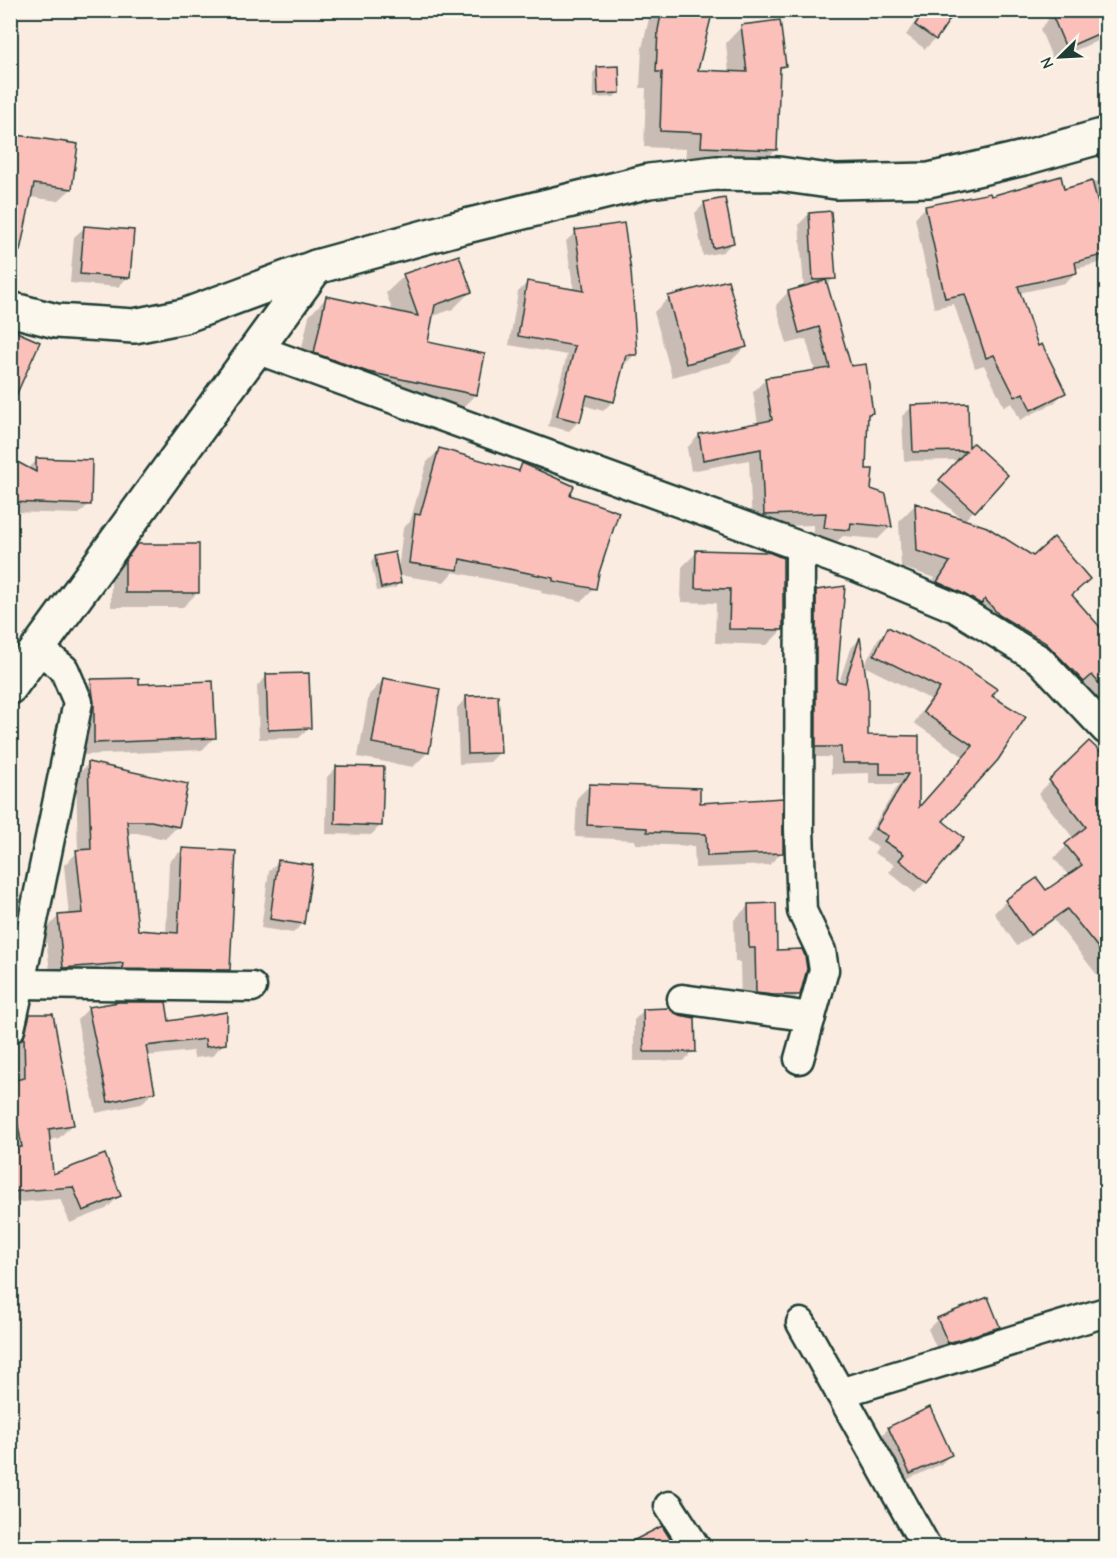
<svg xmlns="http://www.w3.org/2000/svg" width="1117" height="1558" viewBox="0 0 1117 1558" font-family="'Comic Neue',sans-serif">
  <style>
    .shadow { fill: #0003 }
    .building { fill: #fcc0bb; stroke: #1f3d34; stroke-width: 1.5 }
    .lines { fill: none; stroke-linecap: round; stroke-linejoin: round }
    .minor-casing { stroke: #1f3d34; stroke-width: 33 }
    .secondary-casing { stroke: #1f3d34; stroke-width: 38 }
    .minor { stroke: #fbf7ec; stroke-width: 28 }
    .secondary { stroke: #fbf7ec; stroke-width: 33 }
  </style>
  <rect width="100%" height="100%" fill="#fbece2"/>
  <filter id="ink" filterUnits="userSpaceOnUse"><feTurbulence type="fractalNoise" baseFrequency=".0167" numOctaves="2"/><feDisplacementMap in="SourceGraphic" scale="12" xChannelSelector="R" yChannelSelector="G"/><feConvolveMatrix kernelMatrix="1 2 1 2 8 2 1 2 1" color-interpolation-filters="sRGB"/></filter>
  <g filter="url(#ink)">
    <!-- shadow -->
    <g class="shadow">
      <path d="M 651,10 L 711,10 L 696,71 L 729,73 L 726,43 L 742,26 L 784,66 L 779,71 L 776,150 L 759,166 L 685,163 L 686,149 L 644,147 L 646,88 L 640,88 L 642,48 Z"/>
      <path d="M 923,10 L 954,10 L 935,39 L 925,49 L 906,35 Z"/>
      <path d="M 1044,10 L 1103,10 L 1106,20 L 1106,31 L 1097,41 L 1053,60 L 1040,29 L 1048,20 Z"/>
      <path d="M 597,69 L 619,92 L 614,97 L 594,98 L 593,73 Z"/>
      <path d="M 10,135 L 71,189 L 58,201 L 30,197 L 19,248 L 10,257 Z"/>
      <path d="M 1106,165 L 1106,225 L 1102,225 L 1106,241 L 1106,255 L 1099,263 L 1075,269 L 1076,272 L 1065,283 L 1019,293 L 1037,348 L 1064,392 L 1054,403 L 1020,420 L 1012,403 L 1004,407 L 984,365 L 975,368 L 954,304 L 934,308 L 915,218 L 926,207 L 990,198 L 1063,191 L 1103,180 L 1101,171 Z"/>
      <path d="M 704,204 L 732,243 L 723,252 L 703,256 L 695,213 Z"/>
      <path d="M 809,214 L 834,278 L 826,286 L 850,368 L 872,413 L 867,418 L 864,470 L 870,490 L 890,527 L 878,539 L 843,536 L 836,542 L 813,540 L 814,525 L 752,527 L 749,460 L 691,471 L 687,448 L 699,435 L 758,424 L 753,392 L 766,379 L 815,371 L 806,339 L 787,344 L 776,305 L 788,292 L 804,288 L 799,224 Z"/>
      <path d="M 84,228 L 128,277 L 118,287 L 70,283 L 74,237 Z"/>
      <path d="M 576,232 L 635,354 L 625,364 L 622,364 L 613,401 L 603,411 L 583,405 L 578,422 L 569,431 L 548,426 L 567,355 L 509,345 L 518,292 L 527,283 L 574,291 L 566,241 Z"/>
      <path d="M 404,276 L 470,292 L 453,309 L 431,317 L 426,343 L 483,355 L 475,395 L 458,412 L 297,370 L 309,316 L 326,298 L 393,312 L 386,293 Z"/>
      <path d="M 669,298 L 745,347 L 730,362 L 672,377 L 654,312 Z"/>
      <path d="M 912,407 L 968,450 L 1006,475 L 964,521 L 931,491 L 959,460 L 904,461 L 902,416 Z"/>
      <path d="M 439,450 L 516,472 L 523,465 L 568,496 L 597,572 L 595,588 L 582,601 L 541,593 L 542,590 L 453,572 L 444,582 L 398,575 L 399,583 L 395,588 L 377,591 L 371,562 L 375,557 L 398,571 L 403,528 L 410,522 L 427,462 Z"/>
      <path d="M 10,460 L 28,469 L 37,460 L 89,504 L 79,514 L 10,512 Z"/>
      <path d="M 915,505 L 1033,557 L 1088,579 L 1071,596 L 1106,638 L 1106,729 L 1031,661 L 922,599 L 935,578 L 901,567 L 899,521 Z"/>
      <path d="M 138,546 L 198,592 L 183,607 L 111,607 L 111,577 L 123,561 Z"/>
      <path d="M 697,552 L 782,630 L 767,645 L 715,643 L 716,603 L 681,602 L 682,567 Z"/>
      <path d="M 817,592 L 836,682 L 839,683 L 850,649 L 859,640 L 866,691 L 867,737 L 918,737 L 918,810 L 964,757 L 914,723 L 930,699 L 864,666 L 878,639 L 889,629 L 1024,718 L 941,821 L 926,882 L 915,893 L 889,872 L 895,865 L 874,853 L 878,847 L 865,840 L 899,784 L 869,784 L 869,773 L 831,774 L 831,757 L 805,757 L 806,603 Z"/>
      <path d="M 267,676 L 309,728 L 299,738 L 259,739 L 257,686 Z"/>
      <path d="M 383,680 L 428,752 L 413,767 L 358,757 L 369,695 Z"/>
      <path d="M 92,681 L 214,738 L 202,750 L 82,755 L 82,718 L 80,693 Z"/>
      <path d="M 466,698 L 499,753 L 490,762 L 459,764 L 457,708 Z"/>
      <path d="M 1089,743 L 1106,761 L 1106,969 L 1098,976 L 1054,920 L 1017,946 L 994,913 L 1006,901 L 1046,892 L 1069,876 L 1054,858 L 1074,839 L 1038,794 Z"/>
      <path d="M 88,764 L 178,826 L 165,839 L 137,833 L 126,833 L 137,931 L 166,934 L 169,862 L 182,850 L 228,970 L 215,982 L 51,980 L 45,930 L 58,917 L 69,916 L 64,865 L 78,852 L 76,776 Z"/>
      <path d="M 337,767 L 381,825 L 371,835 L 326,834 L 327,777 Z"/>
      <path d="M 590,785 L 698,805 L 782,852 L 769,865 L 695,868 L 694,846 L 635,844 L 635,840 L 575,837 L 577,798 Z"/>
      <path d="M 278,862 L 303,923 L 293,933 L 261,928 L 269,871 Z"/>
      <path d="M 749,905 L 799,994 L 784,1009 L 741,1007 L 740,962 L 735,962 L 734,920 Z"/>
      <path d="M 89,1008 L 167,1023 L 224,1043 L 212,1056 L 194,1058 L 193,1051 L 146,1056 L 153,1092 L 141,1104 L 96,1113 L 77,1020 Z"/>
      <path d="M 644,1010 L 694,1051 L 684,1061 L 634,1061 L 634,1020 Z"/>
      <path d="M 31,1016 L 72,1125 L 59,1138 L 48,1140 L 52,1176 L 119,1196 L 106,1209 L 70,1223 L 60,1199 L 10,1203 L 11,1051 L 17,1029 Z"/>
      <path d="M 938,1319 L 998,1327 L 989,1336 L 938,1352 L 928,1329 Z"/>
      <path d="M 889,1428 L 951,1454 L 941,1464 L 900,1483 L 879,1438 Z"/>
    </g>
    <!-- building -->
    <g class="building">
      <path d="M 662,10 L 713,10 L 698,70 L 747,72 L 741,25 L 780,20 L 786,66 L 780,67 L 777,150 L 701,147 L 702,133 L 660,131 L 662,72 L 656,72 L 658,30 Z"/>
      <path d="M 925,10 L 956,10 L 936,40 L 915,25 Z"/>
      <path d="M 1050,10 L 1107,10 L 1107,30 L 1066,48 Z"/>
      <path d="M 619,66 L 620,93 L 598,94 L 597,67 Z"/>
      <path d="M 10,134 L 78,144 L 72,189 L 34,184 L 20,251 L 10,250 Z"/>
      <path d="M 1061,176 L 1064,189 L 1092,181 L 1107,236 L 1107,254 L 1075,262 L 1077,273 L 1018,286 L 1038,346 L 1042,344 L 1066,393 L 1031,410 L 1023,393 L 1015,397 L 994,355 L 986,358 L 965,294 L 945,298 L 925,206 L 990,193 L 991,196 Z"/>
      <path d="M 725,198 L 734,243 L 713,248 L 704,202 Z"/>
      <path d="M 831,211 L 836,279 L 813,280 L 809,213 Z"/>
      <path d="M 624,223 L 631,271 L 637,355 L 626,355 L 614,402 L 587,395 L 580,422 L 557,416 L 575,346 L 518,336 L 527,281 L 584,291 L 575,230 Z"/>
      <path d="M 84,226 L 134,230 L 130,278 L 80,274 Z"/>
      <path d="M 459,255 L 472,292 L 435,305 L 428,342 L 485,354 L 477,395 L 368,372 L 314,353 L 326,296 L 418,316 L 403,274 Z"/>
      <path d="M 728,280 L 747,347 L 686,364 L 668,296 Z"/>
      <path d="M 826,280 L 851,366 L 866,364 L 873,413 L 868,414 L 866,469 L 873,469 L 871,489 L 886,494 L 892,527 L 851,523 L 850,530 L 824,528 L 826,513 L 764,515 L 761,449 L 703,460 L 699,434 L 772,420 L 765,378 L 830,368 L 819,327 L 799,333 L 788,291 Z"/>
      <path d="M 10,329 L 40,342 L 10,409 Z"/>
      <path d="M 968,403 L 969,447 L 973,443 L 1008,475 L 975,512 L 939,480 L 966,451 L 913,452 L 911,405 Z"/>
      <path d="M 439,448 L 519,471 L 522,463 L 574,486 L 570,495 L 619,512 L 599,573 L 596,589 L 553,581 L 553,578 L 460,559 L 458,570 L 409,563 L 415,514 L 420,515 Z"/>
      <path d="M 10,458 L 36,472 L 36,458 L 92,460 L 91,505 L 10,502 Z"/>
      <path d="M 915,503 L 987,527 L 1033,556 L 1054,537 L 1090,579 L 1072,595 L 1107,635 L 1107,693 L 1092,675 L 1084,682 L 1046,643 L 999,615 L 985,599 L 981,604 L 962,593 L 937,582 L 950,562 L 917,551 Z"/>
      <path d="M 137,544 L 199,544 L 199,593 L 125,593 L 125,561 Z"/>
      <path d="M 696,550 L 768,552 L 783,558 L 783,630 L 729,629 L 730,589 L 695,588 Z"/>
      <path d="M 395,552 L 401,583 L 381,588 L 375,556 Z"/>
      <path d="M 845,586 L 837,681 L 845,683 L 860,637 L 868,691 L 868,735 L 919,736 L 919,807 L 973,746 L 923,712 L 940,688 L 874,655 L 888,627 L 956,661 L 997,689 L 992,696 L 1026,717 L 998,760 L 943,821 L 964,838 L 927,883 L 899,860 L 904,854 L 884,841 L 888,836 L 875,829 L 908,774 L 880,774 L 880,763 L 842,763 L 841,747 L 816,747 L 816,590 Z"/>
      <path d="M 309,673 L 311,728 L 268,730 L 266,674 Z"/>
      <path d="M 139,678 L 139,684 L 213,681 L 216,738 L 94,743 L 94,705 L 91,679 Z"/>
      <path d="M 383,678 L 440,689 L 429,753 L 372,743 Z"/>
      <path d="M 498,695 L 501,753 L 468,754 L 466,696 Z"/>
      <path d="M 1089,741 L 1107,758 L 1107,959 L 1067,909 L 1030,935 L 1005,900 L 1037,878 L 1046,890 L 1082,865 L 1065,844 L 1086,827 L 1049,780 Z"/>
      <path d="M 88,762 L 188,784 L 179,827 L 151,821 L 127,821 L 138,930 L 178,933 L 182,848 L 236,851 L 230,970 L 122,969 L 123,963 L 63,968 L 58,915 L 83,913 L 76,850 L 91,849 Z"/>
      <path d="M 336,766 L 384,767 L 382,826 L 335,824 Z"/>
      <path d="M 589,784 L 700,788 L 700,803 L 783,798 L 783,853 L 707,856 L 706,834 L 647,832 L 647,828 L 587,825 Z"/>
      <path d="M 278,860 L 313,865 L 304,924 L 270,919 Z"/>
      <path d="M 776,903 L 777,950 L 802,949 L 805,956 L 807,969 L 800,995 L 774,995 L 756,993 L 755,948 L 749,948 L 748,904 Z"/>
      <path d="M 119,1002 L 166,1002 L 169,1021 L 227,1012 L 226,1044 L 206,1047 L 205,1039 L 146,1046 L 155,1092 L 108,1102 L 88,1007 Z"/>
      <path d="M 669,1008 L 679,1015 L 695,1018 L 696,1052 L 644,1052 L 643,1009 Z"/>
      <path d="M 30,1014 L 53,1014 L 74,1125 L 49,1129 L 53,1174 L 105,1154 L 121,1196 L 83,1211 L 73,1187 L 10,1192 L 10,1148 L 22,1147 L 10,1081 L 25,1078 L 24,1037 Z"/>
      <path d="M 988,1297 L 1000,1327 L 948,1343 L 937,1318 Z"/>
      <path d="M 930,1407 L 952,1455 L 910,1474 L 888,1427 Z"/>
      <path d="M 662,1526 L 676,1548 L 619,1548 Z"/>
    </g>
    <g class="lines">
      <defs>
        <g id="minor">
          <path d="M 256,349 L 857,567 L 956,608 L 1040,660 L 1106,730"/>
          <path d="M 39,649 L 64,669 L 78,702 L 20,984 L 252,987"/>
          <path d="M 682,999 L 811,1017"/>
          <path d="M 10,1029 L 20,984"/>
          <path d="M 799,1059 L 824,970 L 821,951 L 802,911 L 799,829 L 800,547"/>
          <path d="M 801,1323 L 927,1548"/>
          <path d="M 840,1393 L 1106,1312"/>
          <path d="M 669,1506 L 696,1548"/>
        </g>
        <g id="secondary">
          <path d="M 10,309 L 56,321 L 134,326 L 184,316 L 316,267 L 454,229 L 649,181 L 716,173 L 779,174 L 836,182 L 929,180 L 1024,158 L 1106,135"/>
          <path d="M 10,687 L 316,267"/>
        </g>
      </defs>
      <!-- minor casing -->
      <use href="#minor" class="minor-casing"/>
      <!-- secondary casing -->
      <use href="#secondary" class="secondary-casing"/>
      <!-- minor -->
      <use href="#minor" class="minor"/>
      <!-- secondary -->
      <use href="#secondary" class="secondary"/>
    </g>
  </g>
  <!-- margin -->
  <rect width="1117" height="1558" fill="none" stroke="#fbf7ec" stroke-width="36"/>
  <rect x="18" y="18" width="1081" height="1522" fill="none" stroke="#1f3d34" stroke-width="2" filter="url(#ink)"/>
  <!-- north arrow -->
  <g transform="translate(1060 57) rotate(246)" stroke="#fbf7ec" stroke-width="4.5" paint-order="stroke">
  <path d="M0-4.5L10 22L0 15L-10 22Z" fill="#1f3d34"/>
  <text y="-9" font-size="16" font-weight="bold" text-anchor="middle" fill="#1f3d34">N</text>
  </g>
</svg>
